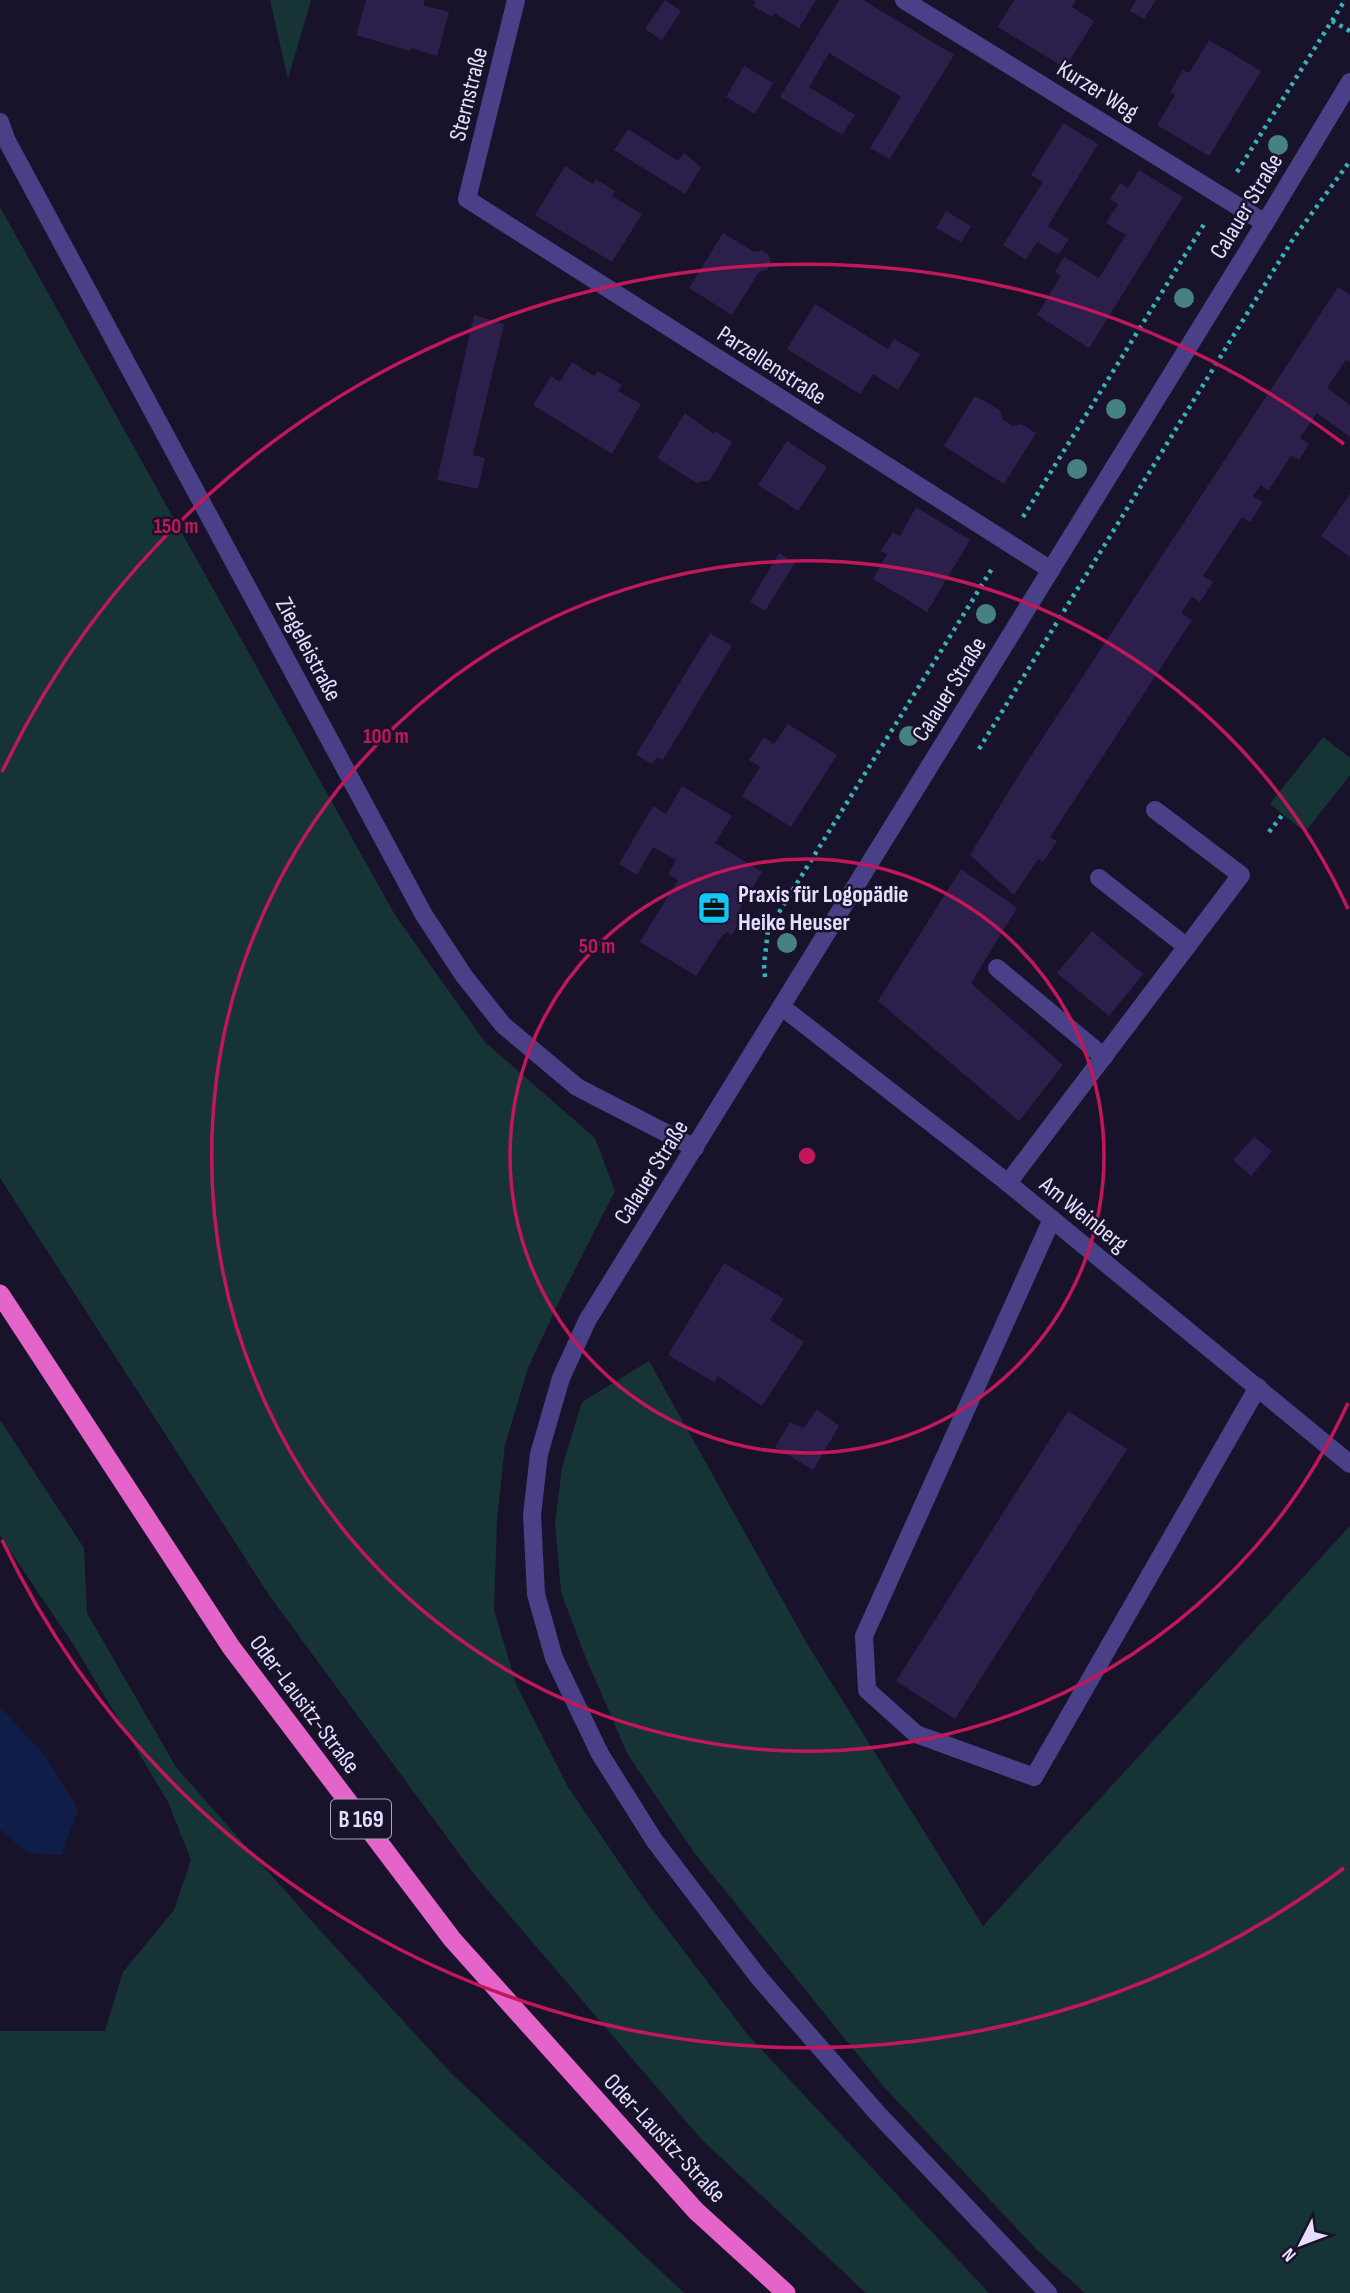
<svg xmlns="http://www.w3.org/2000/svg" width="1350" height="2293" viewBox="0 0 1350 2293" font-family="'Sofia Sans Condensed',sans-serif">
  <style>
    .green { fill: #163335 }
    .water { fill: #0e1e49 }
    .building { fill: #2c1f4b }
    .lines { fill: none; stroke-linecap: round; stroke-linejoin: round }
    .path { stroke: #36b5b9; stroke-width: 4.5; stroke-dasharray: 3.5 5; stroke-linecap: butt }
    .service { stroke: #494088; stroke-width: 18 }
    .minor { stroke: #494088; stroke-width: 18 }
    .tertiary { stroke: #494088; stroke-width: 18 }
    .trunk { stroke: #e464c9; stroke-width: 19 }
    .tree { fill: #468283 }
    .ring { fill: none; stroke: #c2185b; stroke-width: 3.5 }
    .labels { text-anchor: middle; stroke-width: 5; stroke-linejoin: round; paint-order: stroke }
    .shield { fill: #19122b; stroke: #a8a1bf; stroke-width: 2 }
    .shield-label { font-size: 23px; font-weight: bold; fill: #e5defe }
    .street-label { font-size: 24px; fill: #e5defe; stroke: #19122b }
    .poi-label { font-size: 24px; font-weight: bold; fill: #e5defe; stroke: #19122b; text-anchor: start }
    .centre { fill: #c2185b; stroke: #19122b; stroke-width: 3.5 }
    .ring-label { font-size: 21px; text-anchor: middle; font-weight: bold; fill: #c2185b; stroke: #19122b; stroke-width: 5; stroke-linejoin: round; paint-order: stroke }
  </style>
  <rect width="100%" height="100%" fill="#19122b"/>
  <!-- green -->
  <g class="green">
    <path d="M 270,0 L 311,0 L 288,79 Z"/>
    <path d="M 0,207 L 395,915 L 485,1042 L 595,1138 L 615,1191 L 565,1289 L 528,1368 L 505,1445 L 497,1521 L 494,1610 L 516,1684 L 568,1787 L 642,1896 L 748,2035 L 989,2293 L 866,2293 L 702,2140 L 474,1874 L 271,1598 L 0,1178 Z"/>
    <path d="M 1323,737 L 1350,758 L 1350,775 L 1305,832 L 1270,804 Z"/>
    <path d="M 649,1361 L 806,1642 L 983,1926 L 1350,1526 L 1350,2293 L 1085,2293 L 1037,2250 L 884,2087 L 693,1851 L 628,1755 L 585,1656 L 561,1592 L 555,1523 L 562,1468 L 582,1402 Z"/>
    <path d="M 0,1420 L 84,1548 L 87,1613 L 176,1767 L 318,1928 L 450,2072 L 684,2293 L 0,2293 L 0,2031 L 105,2031 L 123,1972 L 174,1910 L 191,1860 L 168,1802 L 75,1647 L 0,1536 Z"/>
  </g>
  <!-- water -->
  <path class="water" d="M 0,1707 L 46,1757 L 78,1809 L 62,1855 L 27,1853 L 0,1829 Z"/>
  <!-- building -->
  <g class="building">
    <path d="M 366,0 L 425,0 L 423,5 L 449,12 L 437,56 L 411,48 L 410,51 L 356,35 Z"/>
    <path d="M 665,0 L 681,11 L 662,40 L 645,29 Z"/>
    <path d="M 752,0 L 816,0 L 799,28 L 774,13 L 772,17 L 753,6 L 755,2 Z"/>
    <path d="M 839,0 L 863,0 L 954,55 L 890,159 L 870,148 L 901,97 L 829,53 L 809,87 L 855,115 L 842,135 L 780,97 Z"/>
    <path d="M 1014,0 L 1074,0 L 1076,1 L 1072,7 L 1094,21 L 1065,68 L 998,27 Z"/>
    <path d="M 1136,0 L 1156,0 L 1144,19 L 1130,11 Z"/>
    <path d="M 1209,40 L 1261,71 L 1209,156 L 1157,125 L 1175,95 L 1170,92 L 1183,70 L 1189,73 Z"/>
    <path d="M 744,66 L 773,83 L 755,114 L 726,97 Z"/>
    <path d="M 1063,123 L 1098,144 L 1048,226 L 1069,239 L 1058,255 L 1037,242 L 1026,260 L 1003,245 L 1043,182 L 1031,175 Z"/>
    <path d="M 628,129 L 678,161 L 684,153 L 701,167 L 685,194 L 614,150 Z"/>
    <path d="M 565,166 L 593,184 L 596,179 L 615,191 L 612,196 L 642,214 L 612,262 L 535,215 Z"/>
    <path d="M 1139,170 L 1183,197 L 1089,348 L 1037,315 L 1061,276 L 1055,272 L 1064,257 L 1099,278 L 1126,235 L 1106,223 L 1118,204 L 1110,199 L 1120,183 L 1128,188 Z"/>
    <path d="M 946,211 L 971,226 L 961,242 L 936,228 Z"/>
    <path d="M 723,233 L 754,252 L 762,250 L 769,255 L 771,263 L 767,270 L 759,272 L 732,315 L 689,288 Z"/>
    <path d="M 1338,287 L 1350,295 L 1350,362 L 1346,360 L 1327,388 L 1350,405 L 1350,437 L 1317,413 L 1300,438 L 1309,444 L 1299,460 L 1291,456 L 1268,491 L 1261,485 L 1253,496 L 1263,502 L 1250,522 L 1242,517 L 1203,576 L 1213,582 L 1200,602 L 1192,597 L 1181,613 L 1192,620 L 1050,837 L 1057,841 L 1043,862 L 1038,859 L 1014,895 L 970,855 L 1023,768 Z"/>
    <path d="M 815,304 L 888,349 L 894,339 L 920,354 L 898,390 L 873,374 L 860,394 L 787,349 Z"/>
    <path d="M 474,315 L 504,324 L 473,455 L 485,458 L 478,489 L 437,480 Z"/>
    <path d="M 572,362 L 594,376 L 598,371 L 622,385 L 618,391 L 641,404 L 612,454 L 533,405 L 551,376 L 560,382 Z"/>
    <path d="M 975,396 L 1000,410 L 1002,419 L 1013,426 L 1021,424 L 1036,433 L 1004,484 L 944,446 Z"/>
    <path d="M 685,413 L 714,434 L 715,431 L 732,442 L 710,480 L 697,483 L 657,458 Z"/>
    <path d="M 787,441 L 827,467 L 798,511 L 758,485 Z"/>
    <path d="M 1350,494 L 1350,557 L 1321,536 Z"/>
    <path d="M 916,507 L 970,540 L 927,612 L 873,579 L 887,554 L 881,551 L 893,532 L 900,536 Z"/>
    <path d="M 779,553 L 795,563 L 765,611 L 750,602 Z"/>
    <path d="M 710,633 L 732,646 L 663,760 L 657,757 L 652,764 L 636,755 Z"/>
    <path d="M 788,724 L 837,755 L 791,827 L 742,796 L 760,767 L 749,760 L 764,737 L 774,744 Z"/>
    <path d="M 682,786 L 732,816 L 715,843 L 762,872 L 741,907 L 740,911 L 745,913 L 732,935 L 727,932 L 726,934 L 723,934 L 696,976 L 640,942 L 678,880 L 668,874 L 676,860 L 653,847 L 637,875 L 619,864 L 653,806 L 666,814 Z"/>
    <path d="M 961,869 L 1017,908 L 971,983 L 1063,1065 L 1019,1121 L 878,1001 Z"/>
    <path d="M 1092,931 L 1143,974 L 1109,1016 L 1057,973 Z"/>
    <path d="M 1254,1137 L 1272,1151 L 1251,1176 L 1233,1160 Z"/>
    <path d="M 724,1263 L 784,1299 L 770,1320 L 804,1342 L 762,1406 L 718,1376 L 714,1382 L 668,1355 Z"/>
    <path d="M 817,1409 L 839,1426 L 813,1470 L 775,1447 L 790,1422 L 804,1428 Z"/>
    <path d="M 1068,1411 L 1127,1449 L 955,1719 L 896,1681 Z"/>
  </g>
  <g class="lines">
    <!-- path -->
    <g class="path">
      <path d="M 1332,21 L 1350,31"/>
      <path d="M 1237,172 L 1345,0"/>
      <path d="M 1023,517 L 1206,221"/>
      <path d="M 979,749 L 1293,239 L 1350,161"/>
      <path d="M 1269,832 L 1283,814"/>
      <path d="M 765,977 L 764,965 L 768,930 L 993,567"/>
    </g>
    <!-- service -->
    <g class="service">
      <path d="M 1099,878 L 1187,947"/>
      <path d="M 997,968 L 1104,1057"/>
      <path d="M 1008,1183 L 1241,875 L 1155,810"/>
      <path d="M 1052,1219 L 864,1636 L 867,1690 L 916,1734 L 1034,1777 L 1258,1387"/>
    </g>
    <!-- minor -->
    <g class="minor">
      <path d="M 516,0 L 467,199 L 1051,570"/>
      <path d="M 904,0 L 1265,223"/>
      <path d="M 0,122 L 7,141 L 424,915 L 464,976 L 503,1025 L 577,1087 L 695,1148"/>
      <path d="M 782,1007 L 1008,1183 L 1350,1464"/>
    </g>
    <!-- tertiary -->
    <path class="tertiary" d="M 1048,2293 L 878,2114 L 760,1979 L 654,1840 L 600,1754 L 554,1658 L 536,1594 L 532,1515 L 539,1454 L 561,1378 L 587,1321 L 1265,223 L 1350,82"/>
    <!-- trunk -->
    <path class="trunk" d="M 0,1294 L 231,1647 L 452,1939 L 696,2211 L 786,2293"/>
  </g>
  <!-- trees -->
  <g class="tree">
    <circle cx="1278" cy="145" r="10"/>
    <circle cx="1184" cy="298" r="10"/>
    <circle cx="1116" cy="409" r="10"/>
    <circle cx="1077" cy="469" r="10"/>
    <circle cx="986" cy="614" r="10"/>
    <circle cx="909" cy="736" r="10"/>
    <circle cx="787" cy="943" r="10"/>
  </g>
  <!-- distance rings -->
  <g class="ring">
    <circle cx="807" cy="1156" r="297"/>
    <path d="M1348 1403A595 595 0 1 1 1348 909"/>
    <path d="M1344 1868A892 892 0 0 1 2 1540M2 772A892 892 0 0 1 1344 444"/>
  </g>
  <!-- icons -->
  <defs>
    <symbol id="office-square" viewBox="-11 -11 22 22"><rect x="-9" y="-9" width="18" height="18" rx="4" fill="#12c9f5" stroke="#19122b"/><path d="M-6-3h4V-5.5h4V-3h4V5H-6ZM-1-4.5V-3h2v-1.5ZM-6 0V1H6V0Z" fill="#111"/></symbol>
  </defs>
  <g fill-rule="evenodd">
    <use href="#office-square" x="695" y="889" width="38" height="38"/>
  </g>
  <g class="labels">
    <!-- shield labels -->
    <rect class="shield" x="331" y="1799.5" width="60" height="39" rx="5"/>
    <g class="shield-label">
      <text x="361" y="1827">B 169</text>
    </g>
    <!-- street labels -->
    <g class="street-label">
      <text transform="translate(1098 90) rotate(32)" y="8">Kurzer Weg</text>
      <text transform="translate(468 94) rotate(-76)" y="8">Sternstraße</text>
      <text transform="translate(1246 206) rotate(-59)" y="8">Calauer Straße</text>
      <text transform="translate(772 365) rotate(33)" y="8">Parzellenstraße</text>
      <text transform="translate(309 649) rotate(62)" y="8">Ziegeleistraße</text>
      <text transform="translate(949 689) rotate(-58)" y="8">Calauer Straße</text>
      <text transform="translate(651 1172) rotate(-58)" y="8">Calauer Straße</text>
      <text transform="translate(1084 1214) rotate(39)" y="8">Am Weinberg</text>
      <text transform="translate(305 1704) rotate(53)" y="8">Oder-Lausitz-Straße</text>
      <text transform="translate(665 2138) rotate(47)" y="8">Oder-Lausitz-Straße</text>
    </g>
    <!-- poi labels -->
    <g class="poi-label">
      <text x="738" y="902">Praxis für Logopädie<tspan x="738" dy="28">Heike Heuser</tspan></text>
    </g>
  </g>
  <circle cx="807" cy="1156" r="10" class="centre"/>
  <g class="ring-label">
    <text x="176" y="533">150 m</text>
    <text x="386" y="743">100 m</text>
    <text x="597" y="953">50 m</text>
  </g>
  <!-- north arrow -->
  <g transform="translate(1301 2244) rotate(228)" stroke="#19122b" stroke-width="5" paint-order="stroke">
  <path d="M0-5L12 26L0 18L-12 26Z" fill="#e5defe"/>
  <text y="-10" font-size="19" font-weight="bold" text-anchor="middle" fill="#e5defe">N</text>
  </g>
</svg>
